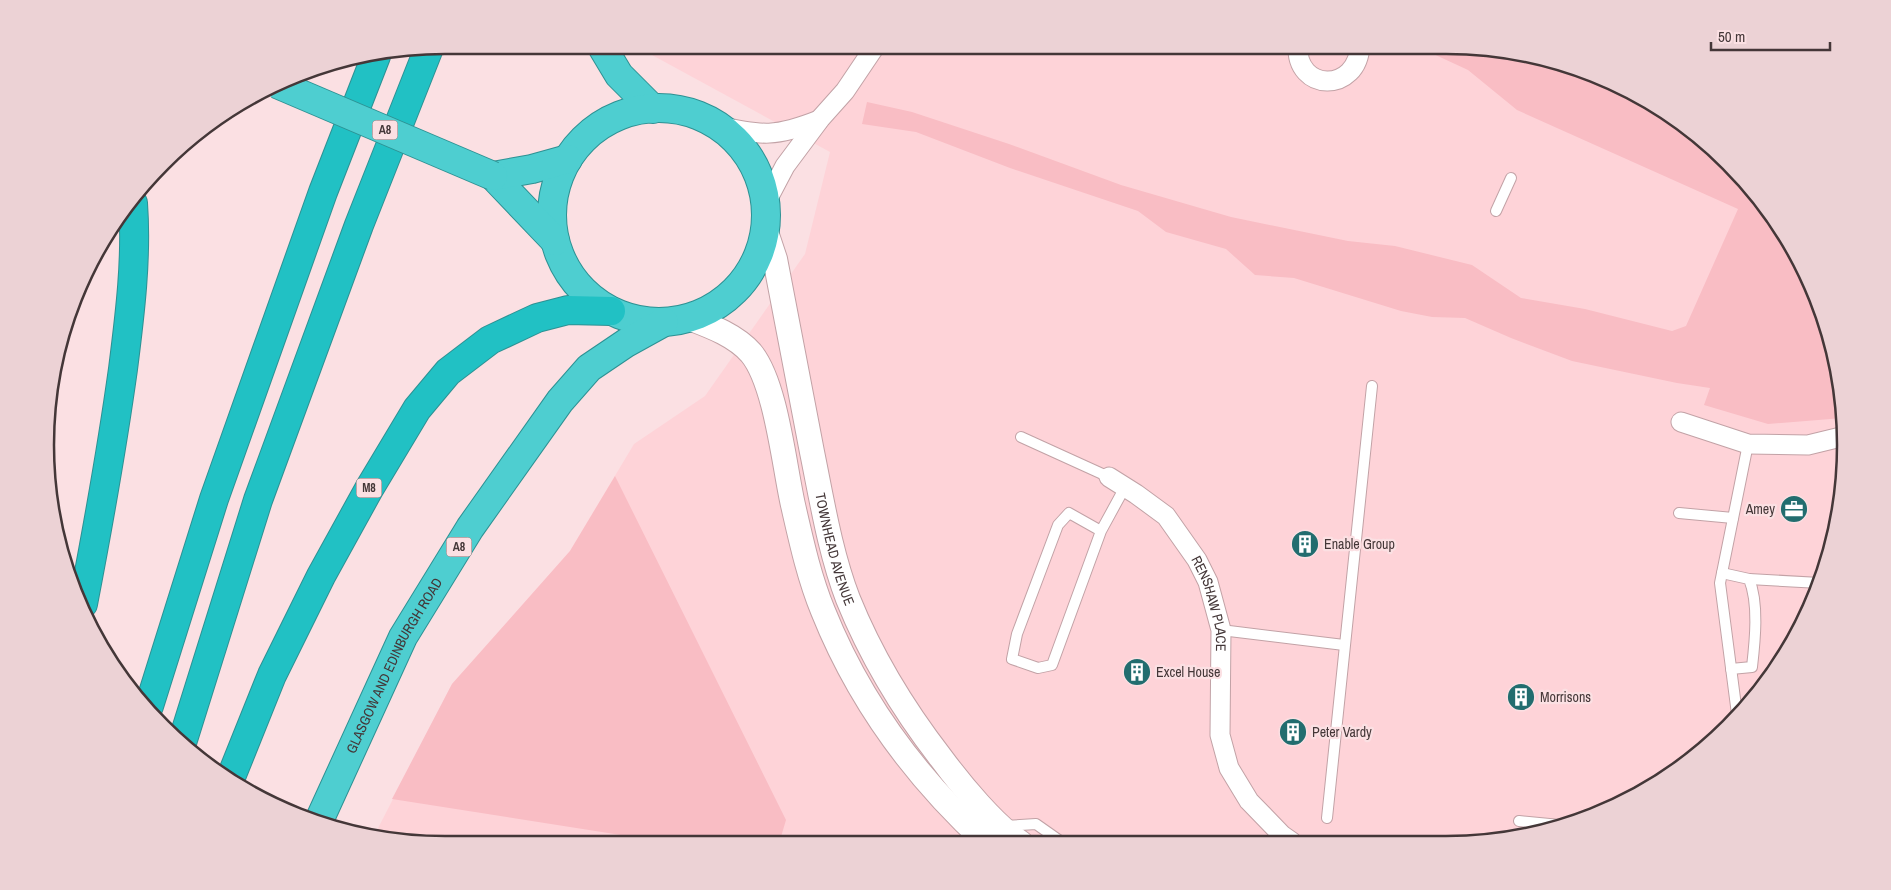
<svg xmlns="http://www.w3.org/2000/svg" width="1891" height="890" viewBox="0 0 1891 890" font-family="'Archivo Narrow',sans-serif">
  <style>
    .built { fill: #fed3d8 }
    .green { fill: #f9bdc4 }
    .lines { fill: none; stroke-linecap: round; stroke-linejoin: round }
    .service-casing { stroke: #c2a2a6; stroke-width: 12 }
    .minor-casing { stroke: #c2a2a6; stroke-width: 21 }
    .tertiary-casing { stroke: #c2a2a6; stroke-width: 26 }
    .trunk-casing { stroke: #2d9193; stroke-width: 30 }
    .motorway-casing { stroke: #2d9193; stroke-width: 30 }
    .service { stroke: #fff; stroke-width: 10 }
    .minor { stroke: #fff; stroke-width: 19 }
    .tertiary { stroke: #fff; stroke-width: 24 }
    .trunk { stroke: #4eced0; stroke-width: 28 }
    .motorway { stroke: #21c1c4; stroke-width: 28 }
    .trunk-bridge-casing { stroke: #2d9193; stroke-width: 30; stroke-linecap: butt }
    .trunk-bridge { stroke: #4eced0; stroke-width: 28 }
    .labels { text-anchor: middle; stroke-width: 4.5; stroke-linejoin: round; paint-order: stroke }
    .shield { fill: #fbe0e3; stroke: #7b6a6b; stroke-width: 1 }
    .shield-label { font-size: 12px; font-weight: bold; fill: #443738 }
    .poi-label { font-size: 14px; fill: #443738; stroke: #fbe0e3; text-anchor: start }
    .street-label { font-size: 14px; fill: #443738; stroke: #fbe0e3 }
    .rim { fill: none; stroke: #443738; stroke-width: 2.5 }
  </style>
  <rect width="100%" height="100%" fill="#fbe0e3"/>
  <!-- built -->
  <path class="built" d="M 653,45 L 1446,45 L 1524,53 L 1599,75 L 1668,112 L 1729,162 L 1778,223 L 1815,292 L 1838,367 L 1846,445 L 1838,523 L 1816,598 L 1764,688 L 1690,762 L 1599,814 L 1498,842 L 445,845 L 373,838 L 452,684 L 570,551 L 634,444 L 705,396 L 805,254 L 830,152 L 652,55 Z"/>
  <!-- green -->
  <g class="green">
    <path d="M 1414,45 L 1446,45 L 1530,55 L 1679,121 L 1729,162 L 1778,223 L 1815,292 L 1838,367 L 1843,418 L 1768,424 L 1704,405 L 1710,388 L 1677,383 L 1572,361 L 1511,338 L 1465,318 L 1432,317 L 1401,311 L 1294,278 L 1255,275 L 1226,249 L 1166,232 L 1138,211 L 1010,168 L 916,132 L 862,124 L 867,102 L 912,112 L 1009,144 L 1121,185 L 1231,217 L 1348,241 L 1395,246 L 1472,265 L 1521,298 L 1585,309 L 1672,331 L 1686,326 L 1738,209 L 1517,110 L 1468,70 Z"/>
    <path d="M 615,476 L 786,820 L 780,840 L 741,844 L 678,844 L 392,799 L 452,684 L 570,551 Z"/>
  </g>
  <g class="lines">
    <defs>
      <g id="service">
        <path d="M 1496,211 L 1511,178"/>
        <path d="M 1021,437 L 1109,477"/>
        <path d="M 1679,513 L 1733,518"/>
        <path d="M 1101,531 L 1069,513 L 1058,525 L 1017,634 L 1012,659 L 1038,668 L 1052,665 L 1101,531 L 1125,487"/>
        <path d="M 1722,573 L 1749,579 C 1759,603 1755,641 1752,667 L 1731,669"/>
        <path d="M 1749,579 L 1820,583"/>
        <path d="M 1221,630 L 1344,645"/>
        <path d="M 1737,714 L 1720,583 L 1748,444"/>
        <path d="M 1327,818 L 1372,386"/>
        <path d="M 1519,821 L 1560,825"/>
        <path d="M 1005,826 L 1036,824 L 1063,843"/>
      </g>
      <g id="minor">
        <path d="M 1298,45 C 1295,92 1358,94 1360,45"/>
        <path d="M 718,126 C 763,136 776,137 819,120"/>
        <path d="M 765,204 L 785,166 L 820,119 L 845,91 L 876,45"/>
        <path d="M 1681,422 L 1748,444 L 1808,445 L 1845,436"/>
        <path id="s1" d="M 1109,477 L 1136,494 L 1166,516 L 1197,560 L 1208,582 L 1221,630 L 1220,735 L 1229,768 L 1249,801 L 1282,835 L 1292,842"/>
      </g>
      <g id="tertiary">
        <path id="s2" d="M 765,229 L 775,259 C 788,324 800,388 812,452 C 822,501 830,552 848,599 C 871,656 903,709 941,758 C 961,785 994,825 1021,843"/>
        <path d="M 689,318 C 710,326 735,335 751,353 C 776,383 784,465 793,505 C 801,540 809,577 823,611 C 859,701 916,778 987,843"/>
      </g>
      <g id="trunk">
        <path d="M 601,45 L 619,75 L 653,109"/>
        <circle cx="659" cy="215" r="107"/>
        <path d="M 493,176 L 555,241"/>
        <path d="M 493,176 L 532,169 L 568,159"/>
        <path id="s3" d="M 318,823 L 403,637 L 470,528 L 560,401 L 589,368 L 626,343 L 664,322"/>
      </g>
      <g id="motorway">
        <path d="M 83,604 C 98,526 112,448 123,369 C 130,314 137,258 133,203"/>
        <path d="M 149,706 L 214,499 L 323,192 L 376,56"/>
        <path d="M 181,746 L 258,500 L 359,225 L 429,48"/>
        <path d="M 231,777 L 272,675 L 321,576 L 369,489 L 417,409 L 448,372 L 490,340 L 537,318 L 568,310 L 611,311"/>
      </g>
    </defs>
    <!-- service casing -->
    <use href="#service" class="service-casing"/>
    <!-- minor casing -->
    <use href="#minor" class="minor-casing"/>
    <!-- tertiary casing -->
    <use href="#tertiary" class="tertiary-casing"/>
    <!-- trunk casing -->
    <use href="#trunk" class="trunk-casing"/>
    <!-- motorway casing -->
    <use href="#motorway" class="motorway-casing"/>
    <!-- service -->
    <use href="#service" class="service"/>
    <!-- minor -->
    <use href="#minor" class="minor"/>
    <!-- tertiary -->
    <use href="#tertiary" class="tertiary"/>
    <!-- trunk -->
    <use href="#trunk" class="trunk"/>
    <!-- motorway -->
    <use href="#motorway" class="motorway"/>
    <defs>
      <path id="trunk-bridge" d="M 277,84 L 493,176"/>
    </defs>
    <!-- trunk-bridge casing -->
    <use href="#trunk-bridge" class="trunk-bridge-casing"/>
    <!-- trunk-bridge -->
    <use href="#trunk-bridge" class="trunk-bridge"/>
  </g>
  <!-- icons -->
  <defs>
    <symbol id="office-disc" viewBox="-11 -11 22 22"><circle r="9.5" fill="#226d6f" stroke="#fbe0e3"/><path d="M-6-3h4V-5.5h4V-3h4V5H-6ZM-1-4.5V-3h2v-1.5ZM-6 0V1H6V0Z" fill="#fff"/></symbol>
    <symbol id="building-disc" viewBox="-11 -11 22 22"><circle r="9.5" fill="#226d6f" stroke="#fbe0e3"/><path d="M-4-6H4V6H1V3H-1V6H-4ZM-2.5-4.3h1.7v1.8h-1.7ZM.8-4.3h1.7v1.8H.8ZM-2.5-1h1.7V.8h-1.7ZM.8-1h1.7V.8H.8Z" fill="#fff"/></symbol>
  </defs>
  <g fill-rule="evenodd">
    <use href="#office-disc" x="1778" y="493" width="32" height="32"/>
    <use href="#building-disc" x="1289" y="528" width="32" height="32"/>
    <use href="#building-disc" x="1121" y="656" width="32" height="32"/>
    <use href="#building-disc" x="1505" y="681" width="32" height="32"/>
    <use href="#building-disc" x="1277" y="716" width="32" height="32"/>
  </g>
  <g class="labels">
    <!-- shield labels -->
    <g class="shield">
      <rect x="372.5" y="120.5" width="25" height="19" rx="4"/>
      <rect x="356.5" y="478.5" width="25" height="19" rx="4"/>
      <rect x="446.5" y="537.5" width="25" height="19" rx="4"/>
    </g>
    <g class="shield-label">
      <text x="385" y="134">A8</text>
      <text x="369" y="492">M8</text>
      <text x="459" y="551">A8</text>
    </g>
    <!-- poi labels -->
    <g class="poi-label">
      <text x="1775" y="514" text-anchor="end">Amey</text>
      <text x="1324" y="549">Enable Group</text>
      <text x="1156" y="677">Excel House</text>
      <text x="1540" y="702">Morrisons</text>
      <text x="1312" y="737">Peter Vardy</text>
    </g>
    <!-- street labels -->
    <g class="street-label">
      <text dy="5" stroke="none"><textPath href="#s2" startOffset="328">TOWNHEAD AVENUE</textPath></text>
      <text dy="5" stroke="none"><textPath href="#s1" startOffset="169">RENSHAW PLACE</textPath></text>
      <text dy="5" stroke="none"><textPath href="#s3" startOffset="175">GLASGOW AND EDINBURGH ROAD</textPath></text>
    </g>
  </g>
  <!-- crop -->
  <path d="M0 0H1891V890H0ZM445 54H1446A391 391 0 0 1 1837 445V445A391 391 0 0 1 1446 836H445A391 391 0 0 1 54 445V445A391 391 0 0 1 445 54Z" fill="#ecd2d5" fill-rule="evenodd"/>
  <path class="rim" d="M445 54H1446A391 391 0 0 1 1837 445V445A391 391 0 0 1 1446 836H445A391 391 0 0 1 54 445V445A391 391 0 0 1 445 54Z"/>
  <!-- scale -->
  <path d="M1711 42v8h119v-8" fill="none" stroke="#443738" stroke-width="2.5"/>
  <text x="1718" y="42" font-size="15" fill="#443738" stroke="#fbe0e3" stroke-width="4" paint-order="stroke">50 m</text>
</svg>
